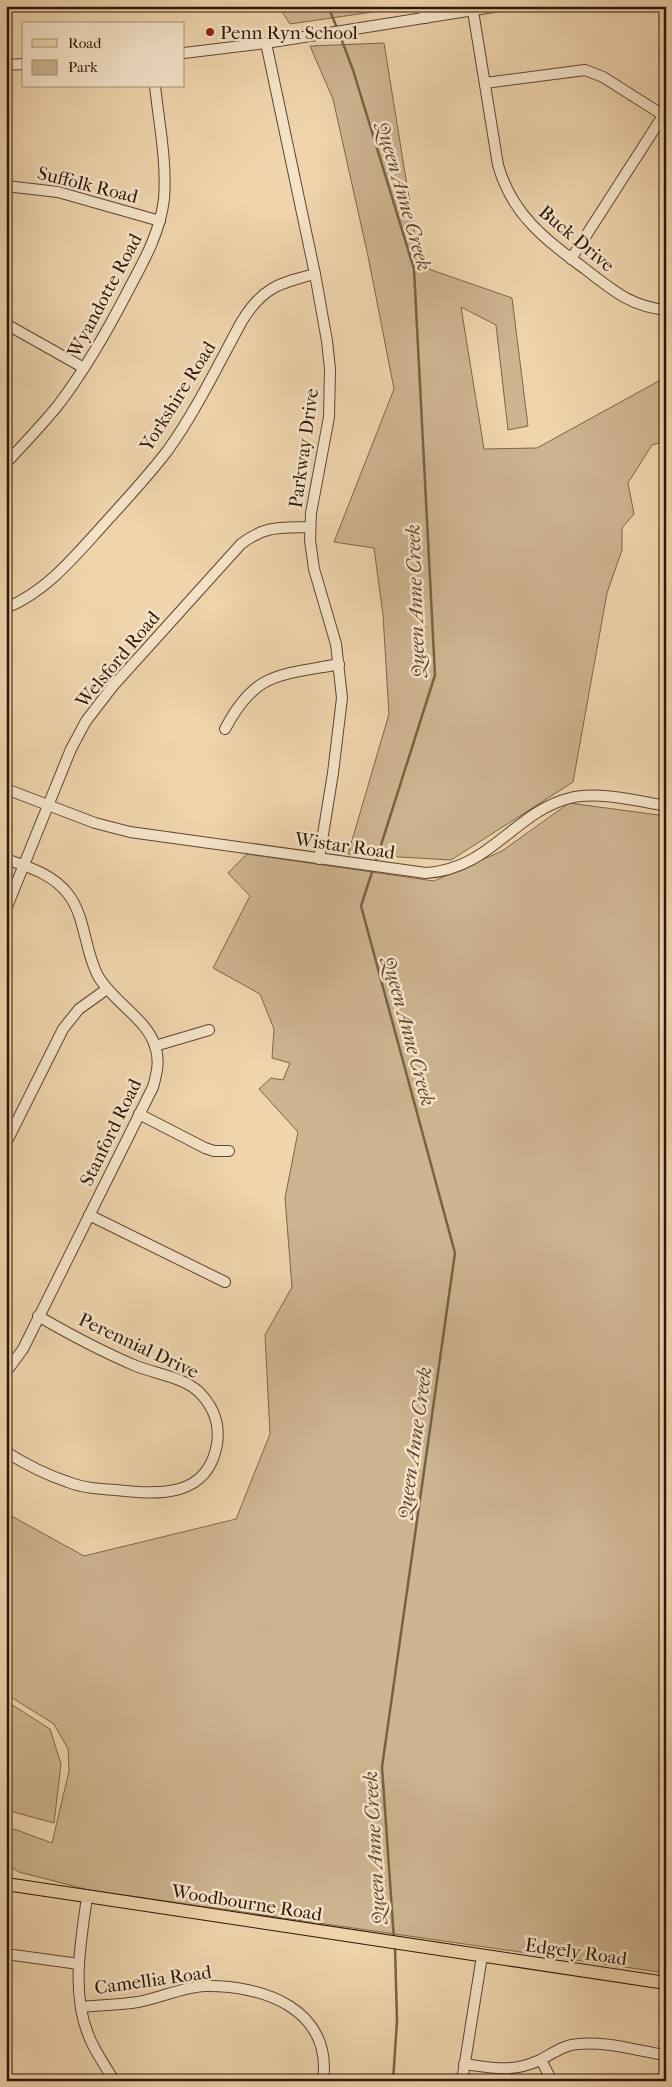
<svg xmlns="http://www.w3.org/2000/svg" width="672" height="2087" viewBox="0 0 672 2087" font-family="'IM FELL French Canon',serif">
  <style>
    .green { fill: #ceb490; stroke: #7d654b }
    .lines { fill: none; stroke-linecap: round; stroke-linejoin: round }
    .stream { stroke: #796148; stroke-width: 2.5 }
    .minor-casing { stroke: #5d4630; stroke-width: 12 }
    .major-casing { stroke: #2c1606; stroke-width: 14 }
    .minor { stroke: #f5e3c9; stroke-width: 10 }
    .major { stroke: #efd4ac; stroke-width: 12 }
    .poi-dot { fill: #8f2418; stroke: #f5e3c9; stroke-width: 2 }
    .labels { text-anchor: middle; stroke-width: 5; stroke-linejoin: round; paint-order: stroke }
    .poi-label { font-size: 19px; fill: #2c1606; stroke: #f5e3c9; text-anchor: start }
    .street-label { font-size: 19px; fill: #2c1606; stroke: #f5e3c9 }
    .water-label { font-size: 20px; font-style: italic; fill: #604832; stroke: #f5e3c9 }
  </style>
  <rect width="100%" height="100%" fill="#efd4ac"/>
  <filter id="stains"><feTurbulence type="fractalNoise" baseFrequency=".004" numOctaves="4"/><feColorMatrix values="0 0 0 0 .2 0 0 0 0 .09 0 0 0 0 .02 0 0 0 .5 -.17"/></filter>
  <radialGradient id="worn" r=".72"><stop offset=".6" stop-color="#630" stop-opacity="0"/><stop offset="1" stop-color="#630" stop-opacity=".3"/></radialGradient>
  <!-- green -->
  <g class="green">
    <path d="M 278,6 L 414,6 L 290,24 Z"/>
    <path d="M 384,43 L 420,266 L 512,298 L 528,426 L 508,430 L 496,325 L 461,307 L 484,449 L 537,448 L 666,377 L 666,441 L 652,445 L 628,483 L 634,514 L 622,528 L 622,550 L 607,593 L 573,782 L 451,860 L 348,854 L 389,714 L 383,615 L 374,548 L 334,542 L 394,389 L 368,256 L 333,99 L 310,46 Z"/>
    <path d="M 569,803 L 666,816 L 666,1584 L 661,1607 L 666,1610 L 666,1973 L 89,1890 L 19,1872 L 6,1864 L 6,1837 L 14,1829 L 52,1843 L 69,1771 L 68,1749 L 54,1724 L 6,1694 L 6,1513 L 84,1556 L 236,1519 L 270,1434 L 265,1335 L 292,1287 L 285,1198 L 298,1132 L 259,1089 L 271,1078 L 283,1080 L 290,1063 L 272,1058 L 274,1029 L 260,994 L 213,968 L 250,896 L 228,873 L 247,854 L 434,881 L 502,851 Z"/>
    <path d="M 6,1701 L 50,1729 L 61,1764 L 54,1823 L 6,1810 Z"/>
  </g>
  <g class="lines">
    <!-- stream -->
    <g class="stream">
      <path d="M 328,6 L 337,28"/>
      <path d="M 339,33 L 353,70 L 414,269 L 435,675 L 375,864"/>
      <path d="M 373,869 L 361,906 L 455,1253 L 382,1767 L 394,1939"/>
      <path d="M 393,2081 L 397,2021 L 395,1947"/>
    </g>
    <defs>
      <g id="minor">
        <path d="M 423,6 L 426,18"/>
        <path d="M 473,11 L 498,165 C 512,215 545,239 585,269 C 613,290 629,306 666,310"/>
        <path d="M 266,43 L 315,274 L 327,341 L 330,369 L 329,417 L 311,513 L 310,540 L 314,569 L 336,644 L 342,698 L 333,773 L 319,859"/>
        <path d="M 184,53 L 266,43 L 499,6"/>
        <path d="M 6,65 L 24,64"/>
        <path d="M 485,83 L 585,70 L 603,77 L 663,115"/>
        <path d="M 6,186 L 58,192 L 160,221"/>
        <path d="M 571,259 L 666,111"/>
        <path d="M 6,324 L 84,368"/>
        <path d="M 6,463 C 24,444 43,424 59,404 C 87,367 109,328 130,287 C 145,259 160,232 164,199 C 167,162 159,123 155,86"/>
        <path d="M 6,608 C 44,592 69,563 96,533 C 120,506 146,479 168,450 C 196,411 219,363 242,321 C 262,288 279,283 315,274"/>
        <path d="M 225,729 C 256,670 280,676 339,664"/>
        <path d="M 6,789 L 95,823 L 130,832 L 426,873 C 491,869 514,812 570,798 C 598,791 638,801 666,806"/>
        <path d="M 6,859 C 28,867 53,874 68,894 C 86,917 84,950 98,976 C 113,1002 147,1019 155,1046 C 160,1060 157,1073 153,1087 L 23,1349 L 6,1372"/>
        <path d="M 6,909 L 71,749 L 86,721 L 113,686 L 241,544 C 266,525 280,528 310,527"/>
        <path d="M 155,1046 L 209,1030"/>
        <path d="M 139,1114 L 205,1148 L 214,1151 L 229,1151"/>
        <path d="M 6,1143 L 63,1029 L 79,1009 L 107,989"/>
        <path d="M 89,1215 L 225,1282"/>
        <path d="M 6,1452 C 25,1464 47,1475 68,1482 C 83,1488 100,1489 116,1490 C 158,1495 208,1498 217,1444 C 220,1424 213,1406 199,1392 C 183,1377 156,1374 136,1366 C 103,1352 69,1334 38,1316"/>
        <path d="M 87,1897 C 81,1941 71,1991 88,2034 C 94,2051 105,2065 114,2081"/>
        <path d="M 6,1954 L 79,1964"/>
        <path d="M 81,2007 C 100,2005 119,2005 138,2002 C 161,1998 182,1987 205,1986 C 263,1985 333,2009 323,2081"/>
        <path d="M 541,2060 L 552,2081"/>
        <path d="M 464,2064 C 493,2068 512,2073 540,2060 C 552,2054 563,2045 578,2044 C 606,2041 638,2051 666,2055"/>
        <path d="M 462,2081 L 482,1956"/>
      </g>
      <path id="major" d="M 6,1884 L 666,1983"/>
    </defs>
    <!-- minor casing -->
    <use href="#minor" class="minor-casing"/>
    <!-- major casing -->
    <use href="#major" class="major-casing"/>
    <!-- minor -->
    <use href="#minor" class="minor"/>
    <!-- major -->
    <use href="#major" class="major"/>
  </g>
  <!-- markers -->
  <circle class="poi-dot" cx="210" cy="32" r="5"/>
  <g class="labels">
    <!-- poi labels -->
    <g class="poi-label">
      <text x="220" y="39">Penn Ryn School</text>
    </g>
    <!-- street labels -->
    <g class="street-label">
      <text transform="translate(88 184) rotate(14)" y="7">Suffolk Road</text>
      <text transform="translate(577 238) rotate(40)" y="7">Buck Drive</text>
      <text transform="translate(104 295) rotate(-62)" y="7">Wyandotte Road</text>
      <text transform="translate(177 396) rotate(-58)" y="7">Yorkshire Road</text>
      <text transform="translate(303 448) rotate(-82)" y="7">Parkway Drive</text>
      <text transform="translate(117 659) rotate(-50)" y="7">Welsford Road</text>
      <text transform="translate(345 845) rotate(8)" y="7">Wistar Road</text>
      <text transform="translate(110 1132) rotate(-64)" y="7">Stanford Road</text>
      <text transform="translate(139 1345) rotate(25)" y="7">Perennial Drive</text>
      <text transform="translate(247 1902) rotate(9)" y="7">Woodbourne Road</text>
      <text transform="translate(576 1951) rotate(8)" y="7">Edgely Road</text>
      <text transform="translate(153 1979) rotate(-8)" y="7">Camellia Road</text>
    </g>
    <!-- water labels -->
    <g class="water-label">
      <text transform="translate(404 196) rotate(74)" y="7">Queen Anne Creek</text>
      <text transform="translate(415 601) rotate(-92)" y="7">Queen Anne Creek</text>
      <text transform="translate(409 1031) rotate(75)" y="7">Queen Anne Creek</text>
      <text transform="translate(414 1443) rotate(-82)" y="7">Queen Anne Creek</text>
      <text transform="translate(374 1848) rotate(-93)" y="7">Queen Anne Creek</text>
    </g>
  </g>
  <!-- margin -->
  <rect width="672" height="2087" fill="none" stroke="#efd4ac" stroke-width="25"/>
  <rect x="8" y="8" width="657" height="2072" fill="none" stroke="#2c1606" stroke-width="2.5"/>
  <rect x="12" y="12" width="647" height="2062" fill="none" stroke="#2c1606"/>
  <!-- legend -->
  <rect x="22" y="22" width="162" height="65" fill="#f5e3c9" stroke="#a5917b"/>
  <rect x="32" y="39" width="25" height="8" fill="#efd4ac" stroke="#a5917b"/>
  <text x="68" y="48" font-size="15" fill="#2c1606">Road</text>
  <rect x="32" y="60" width="25" height="15" fill="#ceb490" stroke="#a5917b"/>
  <text x="68" y="72" font-size="15" fill="#2c1606">Park</text>
  <rect width="100%" height="100%" filter="url(#stains)"/>
  <rect width="100%" height="100%" fill="url(#worn)"/>
</svg>
